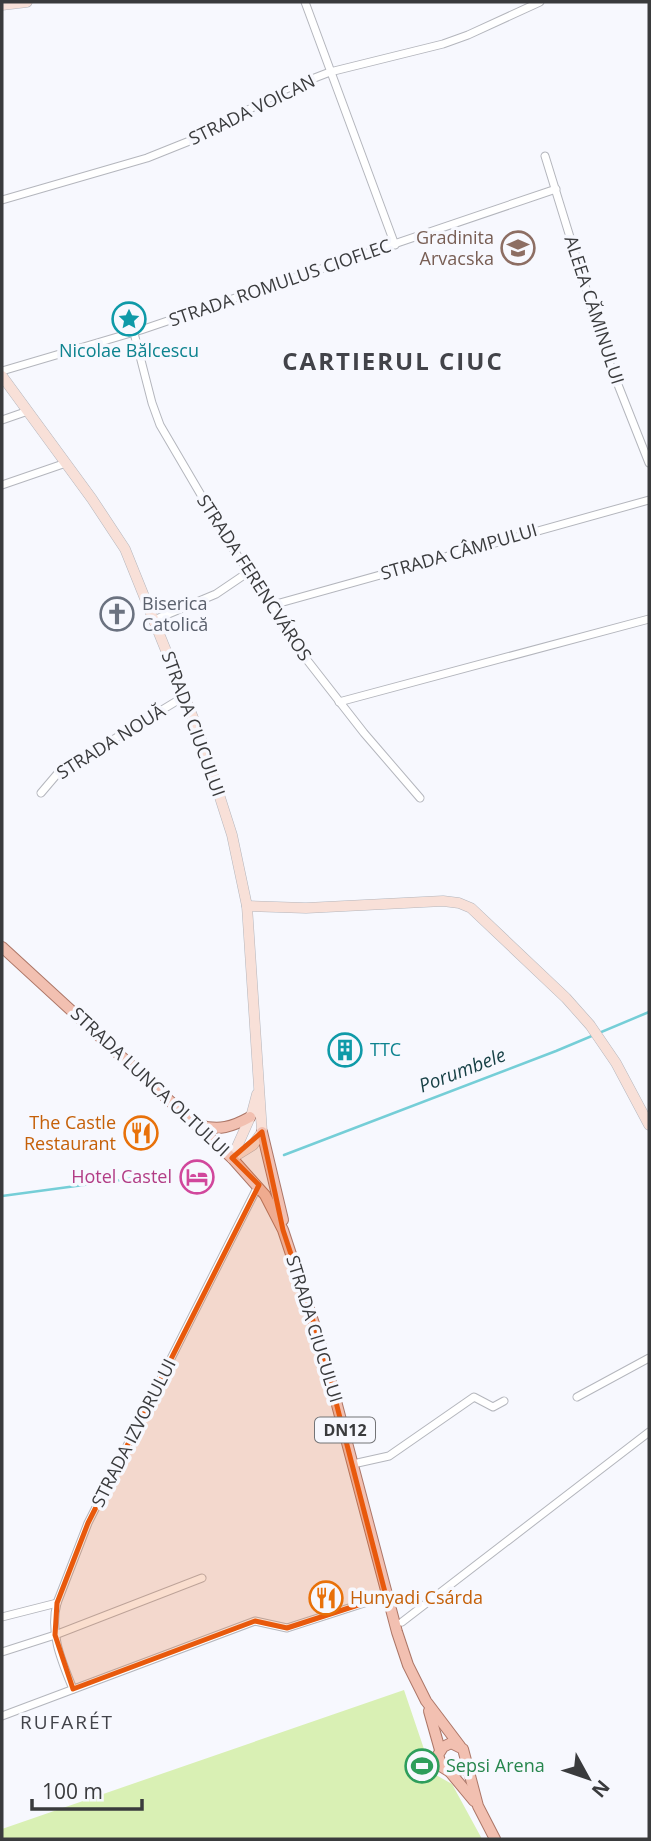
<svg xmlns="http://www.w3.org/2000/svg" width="651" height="1841" viewBox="0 0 651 1841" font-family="'Open Sans',sans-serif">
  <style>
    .green { fill: #d9f0b4 }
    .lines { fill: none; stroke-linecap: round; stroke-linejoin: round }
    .stream { stroke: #75ced7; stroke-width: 2.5 }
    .street-casing { stroke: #b4b6bd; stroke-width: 9 }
    .secondary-casing { stroke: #b4b6bd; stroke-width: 11 }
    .primary-casing { stroke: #ac7667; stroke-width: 12 }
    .street { stroke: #fff; stroke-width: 7 }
    .secondary { stroke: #f8e0d8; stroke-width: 10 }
    .primary { stroke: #f2c0b1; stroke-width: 10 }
    .marked { fill: #e8590c; fill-opacity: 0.2; stroke: #e8590c; stroke-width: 5; stroke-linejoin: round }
    .labels { text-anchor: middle; stroke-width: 7; stroke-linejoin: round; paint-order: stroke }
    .shield { fill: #f7f8fe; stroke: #737477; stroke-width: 2 }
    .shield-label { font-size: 16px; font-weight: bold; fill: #3a3b3d }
    .street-label { font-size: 18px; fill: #3a3b3d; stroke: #f7f8fe }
    .education-label { font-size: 18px; fill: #785e54; stroke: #f7f8fe; text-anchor: end }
    .culture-label { font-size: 18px; fill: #0d838f; stroke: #f7f8fe }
    .worship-label { font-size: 18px; fill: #5b616d; stroke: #f7f8fe; text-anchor: start }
    .food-label { font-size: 18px; fill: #c56008; stroke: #f7f8fe; text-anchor: end }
    .hotel-label { font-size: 18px; fill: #b23c85; stroke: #f7f8fe; text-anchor: end }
    .leisure-label { font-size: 18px; fill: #27864d; stroke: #f7f8fe; text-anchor: start }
    .water-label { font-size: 19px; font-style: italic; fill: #153f44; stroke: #f7f8fe }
    .neighbourhood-label { font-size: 19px; letter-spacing: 2px; fill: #424349; stroke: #f7f8fe }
    .district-label { font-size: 24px; font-weight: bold; letter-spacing: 2px; fill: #424349; stroke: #f7f8fe }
  </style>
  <rect width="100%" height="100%" fill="#f7f8fe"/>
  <!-- green -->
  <path class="green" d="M 404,1690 L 425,1752 L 436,1775 L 452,1784 L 482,1839 L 2,1839 L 2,1829 Z"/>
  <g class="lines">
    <!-- stream -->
    <g class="stream">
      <path d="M 284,1155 L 556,1051 L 649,1012"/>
      <path d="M 2,1196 L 165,1174"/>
    </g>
    <defs>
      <g id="street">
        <path d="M 305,2 L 395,245"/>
        <path d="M 545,156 L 607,357 L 649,463"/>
        <path d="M 2,200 L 147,158 L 197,138 L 286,89 L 330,72 L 443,44 L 468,35 L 540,2"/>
        <path d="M 134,333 L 152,403 L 160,425 L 228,541 L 300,651 L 364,733 L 420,798"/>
        <path d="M 2,371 L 141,330 L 556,189"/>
        <path d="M 2,420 L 28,411"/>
        <path d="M 2,485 L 66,463"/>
        <path d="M 269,606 L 649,500"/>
        <path d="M 154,620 L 216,594 L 247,573"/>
        <path d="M 339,702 L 649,619"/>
        <path d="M 41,793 L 58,773 L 185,696"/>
        <path d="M 577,1397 L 649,1358"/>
        <path d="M 353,1464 L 389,1456 L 474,1397 L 493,1407 L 504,1401"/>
        <path d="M 2,1617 L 57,1603"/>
        <path d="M 402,1622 L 649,1432"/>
        <path d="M 2,1652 L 55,1635 L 202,1578"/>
        <path d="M 73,1689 C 62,1662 49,1633 57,1603 L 88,1523 L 258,1186"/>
        <path d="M 2,1716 L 255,1621 L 287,1628 L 386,1596"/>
      </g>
      <g id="secondary">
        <path d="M 2,5 L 27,2"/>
        <path d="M 2,376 L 92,499 L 125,549 L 200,735 L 232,835 L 247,906 L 262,1132 L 253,1145 L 232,1158"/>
        <path d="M 247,906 L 306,908 L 443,901 L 459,903 L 471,908 L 566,998 L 590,1025 L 616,1063 L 649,1125"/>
        <path d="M 232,1158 L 252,1113 L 257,1094"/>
      </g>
      <g id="primary">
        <path d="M 2,947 L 232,1158 L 265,1195 L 283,1230 L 322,1348 L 397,1632 L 408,1665 L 426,1701 L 460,1746"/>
        <path d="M 199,1125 C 219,1131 232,1127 250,1117"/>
        <path d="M 262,1132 L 283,1220"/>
        <path d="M 429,1711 L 440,1750"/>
        <path d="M 466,1761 L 459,1770 L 450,1772 L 442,1767 L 438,1755 L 443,1747 L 451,1743 L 463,1749 L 478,1806 L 495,1839"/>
        <path d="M 450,1772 L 474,1801"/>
      </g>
    </defs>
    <!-- street casing -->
    <use href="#street" class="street-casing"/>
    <!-- secondary casing -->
    <use href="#secondary" class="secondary-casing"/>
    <!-- primary casing -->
    <use href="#primary" class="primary-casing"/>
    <!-- street -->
    <use href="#street" class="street"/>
    <!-- secondary -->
    <use href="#secondary" class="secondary"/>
    <!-- primary -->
    <use href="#primary" class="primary"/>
  </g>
  <!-- marked area -->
  <path class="marked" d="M 262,1132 L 283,1230 L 322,1348 L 386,1596 L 287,1628 L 255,1621 L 73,1689 L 55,1635 L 57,1603 L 88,1523 L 259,1185 L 232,1158 Z"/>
  <!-- icons -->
  <defs>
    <symbol id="school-ring" viewBox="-11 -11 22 22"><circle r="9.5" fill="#f7f8fe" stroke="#8d6e63" stroke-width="1.5"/><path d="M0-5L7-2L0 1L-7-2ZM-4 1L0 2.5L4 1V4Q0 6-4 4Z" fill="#8d6e63"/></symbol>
    <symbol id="sight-ring" viewBox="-11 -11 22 22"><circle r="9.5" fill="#f7f8fe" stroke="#0f9aa8" stroke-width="1.5"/><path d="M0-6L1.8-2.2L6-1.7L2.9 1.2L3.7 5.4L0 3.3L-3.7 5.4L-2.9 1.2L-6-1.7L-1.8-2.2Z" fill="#0f9aa8"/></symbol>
    <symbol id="church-ring" viewBox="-11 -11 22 22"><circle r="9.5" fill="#f7f8fe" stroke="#6b7280" stroke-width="1.5"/><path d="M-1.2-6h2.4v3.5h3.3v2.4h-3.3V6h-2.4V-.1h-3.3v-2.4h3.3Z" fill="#6b7280"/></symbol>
    <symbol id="building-ring" viewBox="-11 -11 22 22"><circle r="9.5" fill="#f7f8fe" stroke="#0f9aa8" stroke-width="1.5"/><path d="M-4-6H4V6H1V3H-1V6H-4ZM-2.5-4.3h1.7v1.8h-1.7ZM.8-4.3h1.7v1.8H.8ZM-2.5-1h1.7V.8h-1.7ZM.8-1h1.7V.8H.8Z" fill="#0f9aa8"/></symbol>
    <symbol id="restaurant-ring" viewBox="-11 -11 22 22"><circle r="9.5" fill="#f7f8fe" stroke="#e8710a" stroke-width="1.5"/><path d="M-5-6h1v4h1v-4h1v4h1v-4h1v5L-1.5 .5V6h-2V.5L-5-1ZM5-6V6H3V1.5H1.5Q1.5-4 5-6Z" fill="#e8710a"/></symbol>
    <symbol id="hotel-ring" viewBox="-11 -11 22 22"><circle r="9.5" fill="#f7f8fe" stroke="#d1479c" stroke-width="1.5"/><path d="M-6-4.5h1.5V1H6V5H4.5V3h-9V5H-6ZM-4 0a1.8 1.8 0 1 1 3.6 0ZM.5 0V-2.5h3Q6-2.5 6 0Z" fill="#d1479c"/></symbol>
    <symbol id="stadium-ring" viewBox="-11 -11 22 22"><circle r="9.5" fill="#f7f8fe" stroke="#2e9e5b" stroke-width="1.5"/><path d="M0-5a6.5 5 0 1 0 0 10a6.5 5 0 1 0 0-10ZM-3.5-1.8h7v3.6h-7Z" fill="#2e9e5b"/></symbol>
  </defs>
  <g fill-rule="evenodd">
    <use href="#school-ring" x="499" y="229" width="38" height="38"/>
    <use href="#sight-ring" x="110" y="300" width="38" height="38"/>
    <use href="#church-ring" x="98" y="595" width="38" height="38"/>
    <use href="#building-ring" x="326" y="1031" width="38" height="38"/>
    <use href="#restaurant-ring" x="122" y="1114" width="38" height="38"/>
    <use href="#hotel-ring" x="178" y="1158" width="38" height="38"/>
    <use href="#restaurant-ring" x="307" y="1579" width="38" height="38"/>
    <use href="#stadium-ring" x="403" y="1747" width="38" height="38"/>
  </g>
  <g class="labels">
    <!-- shield labels -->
    <rect class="shield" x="315" y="1417.5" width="60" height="25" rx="5"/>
    <g class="shield-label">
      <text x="345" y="1436">DN12</text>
    </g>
    <!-- street labels -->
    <g class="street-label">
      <text transform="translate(252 110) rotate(-26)" y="6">STRADA VOICAN</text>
      <text transform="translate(280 283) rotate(-19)" y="6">STRADA ROMULUS CIOFLEC</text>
      <text transform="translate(594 310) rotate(72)" y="6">ALEEA CĂMINULUI</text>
      <text transform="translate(459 552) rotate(-16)" y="6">STRADA CÂMPULUI</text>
      <text transform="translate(254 578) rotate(57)" y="6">STRADA FERENCVÁROS</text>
      <text transform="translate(193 724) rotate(70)" y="6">STRADA CIUCULUI</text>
      <text transform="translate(111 742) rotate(-32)" y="6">STRADA NOUĂ</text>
      <text transform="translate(150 1082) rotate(43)" y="6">STRADA LUNCA OLTULUI</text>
      <text transform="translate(314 1329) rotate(73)" y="6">STRADA CIUCULUI</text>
      <text transform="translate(134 1433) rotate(-63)" y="6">STRADA IZVORULUI</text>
    </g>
    <!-- education labels -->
    <g class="education-label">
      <text x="494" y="244">Gradinita<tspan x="494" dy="21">Arvacska</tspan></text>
    </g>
    <!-- culture labels -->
    <g class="culture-label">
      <text x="129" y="357">Nicolae Bălcescu</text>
      <text x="370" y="1056" text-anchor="start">TTC</text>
    </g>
    <!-- worship labels -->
    <g class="worship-label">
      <text x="142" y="610">Biserica<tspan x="142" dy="21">Catolică</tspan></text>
    </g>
    <!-- food labels -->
    <g class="food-label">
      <text x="116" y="1129">The Castle<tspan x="116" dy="21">Restaurant</tspan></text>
      <text x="350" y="1604" text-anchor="start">Hunyadi Csárda</text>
    </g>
    <!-- hotel labels -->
    <g class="hotel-label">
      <text x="172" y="1183">Hotel Castel</text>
    </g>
    <!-- leisure labels -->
    <g class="leisure-label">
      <text x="446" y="1772">Sepsi Arena</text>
    </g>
    <!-- water labels -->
    <g class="water-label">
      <text transform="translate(462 1070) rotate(-21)" y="7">Porumbele</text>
    </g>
    <!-- neighbourhood labels -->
    <g class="neighbourhood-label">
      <text x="67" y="1729">RUFARÉT</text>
    </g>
    <!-- district labels -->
    <g class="district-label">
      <text x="393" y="370">CARTIERUL CIUC</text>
    </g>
  </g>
  <!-- border -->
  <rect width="651" height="1841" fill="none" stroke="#3a3b3d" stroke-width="7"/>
  <!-- north arrow -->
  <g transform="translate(588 1778) rotate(130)" stroke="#f7f8fe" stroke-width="5" paint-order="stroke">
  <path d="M0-5L12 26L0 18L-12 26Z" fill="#3a3b3d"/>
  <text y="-10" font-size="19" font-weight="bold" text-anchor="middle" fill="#3a3b3d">N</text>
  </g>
  <!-- scale -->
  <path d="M32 1799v10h110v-10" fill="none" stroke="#3a3b3d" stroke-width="3.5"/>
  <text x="42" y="1799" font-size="21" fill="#3a3b3d" stroke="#f7f8fe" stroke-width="5" paint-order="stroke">100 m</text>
</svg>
